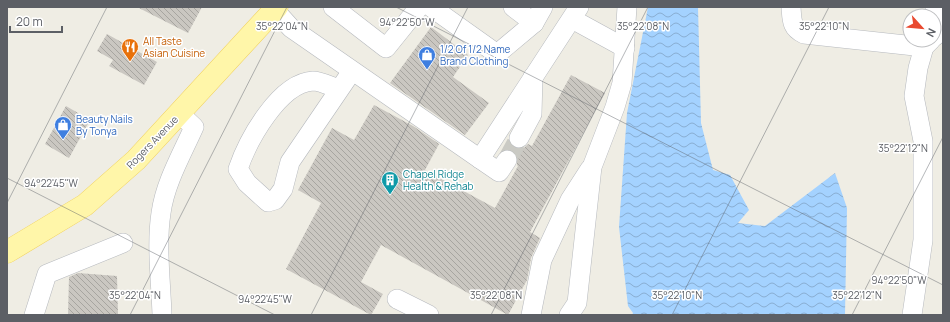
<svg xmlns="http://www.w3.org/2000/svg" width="950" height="322" viewBox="0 0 950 322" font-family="Manrope,sans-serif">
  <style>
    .water { fill: url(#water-waves) }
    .building { fill: url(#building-back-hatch) }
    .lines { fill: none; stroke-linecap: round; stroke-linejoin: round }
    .minor-tunnel { stroke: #cacac4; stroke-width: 19; stroke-dasharray: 19 10; stroke-linecap: butt }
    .minor-casing { stroke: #b6b9be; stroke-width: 20 }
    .major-casing { stroke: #f1d05a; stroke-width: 23 }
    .minor { stroke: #fff; stroke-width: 19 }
    .major { stroke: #fff6a9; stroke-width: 22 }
    .ticks { fill: none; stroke: #5c5f65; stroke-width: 1; stroke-opacity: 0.45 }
    .labels { text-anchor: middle; stroke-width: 3; stroke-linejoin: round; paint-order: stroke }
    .food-label { font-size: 10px; fill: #c56008; stroke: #fff; text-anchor: start }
    .shop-label { font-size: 10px; fill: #366cbe; stroke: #fff; text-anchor: start }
    .street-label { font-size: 10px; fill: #5c5f65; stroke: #fff }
    .culture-label { font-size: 10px; fill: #0d838f; stroke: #fff; text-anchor: start }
    .ticks-label { font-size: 10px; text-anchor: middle; fill: #5c5f65; stroke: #fff; stroke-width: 3; stroke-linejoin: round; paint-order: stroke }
  </style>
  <defs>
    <pattern id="water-waves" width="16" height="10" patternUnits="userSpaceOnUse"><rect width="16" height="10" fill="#a4d2ff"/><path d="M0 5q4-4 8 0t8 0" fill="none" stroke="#89aed2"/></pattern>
    <pattern id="building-back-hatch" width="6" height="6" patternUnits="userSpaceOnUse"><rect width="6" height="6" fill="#cac7c1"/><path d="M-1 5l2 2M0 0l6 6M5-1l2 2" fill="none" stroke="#a7a5a0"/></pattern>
  </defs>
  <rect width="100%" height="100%" fill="#efede4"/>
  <!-- water -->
  <path class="water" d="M 648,7 L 698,7 L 701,123 L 713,170 L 730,175 L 749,210 L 738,223 L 765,226 L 835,173 L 847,208 L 845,315 L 632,315 L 633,313 L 628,306 L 619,227 L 627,113 Z"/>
  <!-- building -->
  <g class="building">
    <path d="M 137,7 L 202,7 L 188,33 Z"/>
    <path d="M 431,27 L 468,55 L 453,77 L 489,103 L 465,135 L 390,83 Z"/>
    <path d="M 107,34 L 157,62 L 144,85 L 109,66 L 113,60 L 97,51 Z"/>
    <path d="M 571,75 L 605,93 L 530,232 L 540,238 L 531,258 L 527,280 L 508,315 L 381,245 L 361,282 L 383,294 L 371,315 L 286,269 L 321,203 L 298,190 L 332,128 L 354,140 L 374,105 L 413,126 L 439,144 L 425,170 L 495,208 L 518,166 L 517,165 L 517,156 L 513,151 L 503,150 L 508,140 L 513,147 L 519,149 L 524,148 L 528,144 L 532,146 Z"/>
    <path d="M 66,106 L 90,120 L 69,158 L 45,144 Z"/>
    <path d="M 78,273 L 117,276 L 118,315 L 68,315 L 69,277 Z"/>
  </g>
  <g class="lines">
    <!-- minor-tunnel -->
    <path class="minor-tunnel" d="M 507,160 L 519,138"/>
    <defs>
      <g id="minor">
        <path d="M 272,7 L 291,28 L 480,159 L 579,7"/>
        <path d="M 333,7 L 386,48 L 419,7"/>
        <path d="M 431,7 L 497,54 L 534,23 L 543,7"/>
        <path d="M 513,7 L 534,23"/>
        <path d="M 791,7 C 792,20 791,28 804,34 L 924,47"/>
        <path d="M 935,7 L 943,12"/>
        <path d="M 572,19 L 625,48"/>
        <path d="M 934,37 L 943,29"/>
        <path d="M 339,89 C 332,87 321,81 313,81 C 279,83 248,140 238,169 L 247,183 L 268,202 L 275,200 L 283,189 L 290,162 L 352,71"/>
        <path d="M 519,138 L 532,114 L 533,77"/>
        <path d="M 480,159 L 499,172 L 507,160"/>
        <path d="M 397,299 L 429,315"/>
        <path d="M 34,315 L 47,274 L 123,243"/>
        <path d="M 162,315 C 161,282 156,245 161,213 C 165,183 182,154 194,127 L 180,114"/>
        <path d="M 531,315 L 542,260 L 570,200 L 590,169"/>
        <path d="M 569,315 L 577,303 L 592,167 L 615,107 L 622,83 L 627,7"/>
        <path d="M 912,315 L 923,240 L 923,141 L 914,96 L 918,68 L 924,47 L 931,40"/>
      </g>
      <path id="major" d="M 7,252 L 85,205 L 136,160 L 277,7"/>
    </defs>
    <!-- minor casing -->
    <use href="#minor" class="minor-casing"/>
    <!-- major casing -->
    <use href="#major" class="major-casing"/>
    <!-- minor -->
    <use href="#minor" class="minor"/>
    <!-- major -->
    <use href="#major" class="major"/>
  </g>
  <!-- ticks -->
  <path class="ticks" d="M 396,7 L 943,285M 7,178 L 275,315M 7,203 L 107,7M 130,315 L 287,7M 311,315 L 468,7M 491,315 L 648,7M 672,315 L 829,7M 852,315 L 943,137"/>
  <!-- icons -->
  <defs>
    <symbol id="restaurant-pin" viewBox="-11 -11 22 30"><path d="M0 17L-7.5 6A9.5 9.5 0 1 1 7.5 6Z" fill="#e8710a" stroke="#fff"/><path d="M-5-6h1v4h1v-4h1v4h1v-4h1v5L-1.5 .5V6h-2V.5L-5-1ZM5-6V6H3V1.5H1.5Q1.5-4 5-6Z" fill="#fff"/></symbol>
    <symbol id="shop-pin" viewBox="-11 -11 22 30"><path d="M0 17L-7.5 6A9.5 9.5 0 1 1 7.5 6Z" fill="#3f7fe0" stroke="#fff"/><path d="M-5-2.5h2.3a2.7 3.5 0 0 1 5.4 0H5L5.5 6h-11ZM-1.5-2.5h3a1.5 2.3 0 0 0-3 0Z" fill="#fff"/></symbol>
    <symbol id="building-pin" viewBox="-11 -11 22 30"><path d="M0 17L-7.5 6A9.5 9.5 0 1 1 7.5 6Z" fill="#0f9aa8" stroke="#fff"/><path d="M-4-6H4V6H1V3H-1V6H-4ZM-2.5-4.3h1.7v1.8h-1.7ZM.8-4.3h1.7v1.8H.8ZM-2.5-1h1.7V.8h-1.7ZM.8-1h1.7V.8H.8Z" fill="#fff"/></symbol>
  </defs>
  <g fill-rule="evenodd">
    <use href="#restaurant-pin" x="120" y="37" width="20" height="27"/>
    <use href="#shop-pin" x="417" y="45" width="20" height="27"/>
    <use href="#shop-pin" x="53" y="115" width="20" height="27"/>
    <use href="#building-pin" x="380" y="170" width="20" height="27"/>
  </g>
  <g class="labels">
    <!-- food labels -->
    <g class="food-label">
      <text x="143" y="45">All Taste<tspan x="143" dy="12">Asian Cuisine</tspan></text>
    </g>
    <!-- shop labels -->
    <g class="shop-label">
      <text x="440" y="53">1/2 Of 1/2 Name<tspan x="440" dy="12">Brand Clothing</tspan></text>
      <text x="76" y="123">Beauty Nails<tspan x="76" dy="12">By Tonya</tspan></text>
    </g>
    <!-- street labels -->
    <g class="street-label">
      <text transform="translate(152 142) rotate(-46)" y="4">Rogers Avenue</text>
    </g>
    <!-- culture labels -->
    <g class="culture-label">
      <text x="403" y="178">Chapel Ridge<tspan x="403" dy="12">Health &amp; Rehab</tspan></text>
    </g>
  </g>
  <g class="ticks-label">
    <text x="407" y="26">94°22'50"W</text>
    <text x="282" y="30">35°22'04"N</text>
    <text x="643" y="30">35°22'08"N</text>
    <text x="824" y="30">35°22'10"N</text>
    <text x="903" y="152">35°22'12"N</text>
    <text x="51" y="187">94°22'45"W</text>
    <text x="899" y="284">94°22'50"W</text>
    <text x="135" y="299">35°22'04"N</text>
    <text x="496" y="299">35°22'08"N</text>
    <text x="677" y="299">35°22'10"N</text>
    <text x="857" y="299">35°22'12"N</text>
    <text x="265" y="303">94°22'45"W</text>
  </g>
  <!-- border -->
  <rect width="950" height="322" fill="none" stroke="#5c5f65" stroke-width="16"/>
  <!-- north arrow -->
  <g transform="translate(922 28) rotate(117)"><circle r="19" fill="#ffffff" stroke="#bebfc1"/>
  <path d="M0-3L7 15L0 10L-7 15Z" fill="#e9492f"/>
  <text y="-6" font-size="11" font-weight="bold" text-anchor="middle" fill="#5c5f65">N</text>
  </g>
  <!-- scale -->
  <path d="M10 26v6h52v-6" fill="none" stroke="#5c5f65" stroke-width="2"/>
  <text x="16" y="26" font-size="12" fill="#5c5f65" stroke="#ffffff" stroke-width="3" paint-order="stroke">20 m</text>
</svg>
